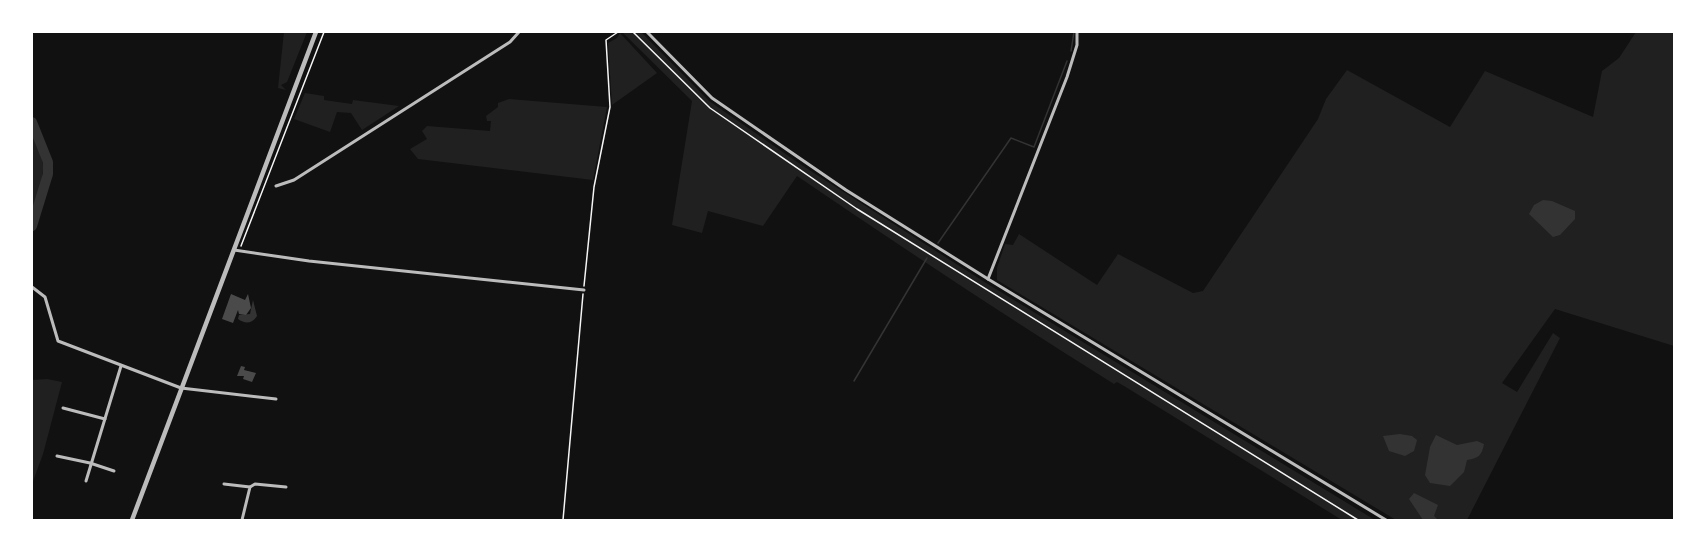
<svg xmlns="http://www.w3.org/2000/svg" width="1706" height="552" viewBox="0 0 1706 552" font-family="Lato,sans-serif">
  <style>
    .green { fill: #202020 }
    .water { fill: #333 }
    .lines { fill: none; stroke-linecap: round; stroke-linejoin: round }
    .stream { stroke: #333; stroke-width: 1.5 }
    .river { stroke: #333; stroke-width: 10 }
    .building { fill: #4a4a4a }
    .path { stroke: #f5f5f5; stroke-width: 1.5 }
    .minor { stroke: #bcbcbc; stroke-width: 3 }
    .tertiary { stroke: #bcbcbc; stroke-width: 4.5 }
  </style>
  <rect width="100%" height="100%" fill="#111"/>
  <!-- green -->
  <g class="green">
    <path d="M 284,32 L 307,32 L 287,82 L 281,85 L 286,90 L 278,88 Z"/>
    <path d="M 622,32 L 641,32 L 709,101 L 803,166 L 986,283 L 1375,520 L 1342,520 L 1124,386 L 1117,382 L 1114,384 C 1006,317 902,247 797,176 L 763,226 L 708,211 L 702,233 L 672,225 L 692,101 Z"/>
    <path d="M 1636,32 L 1674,32 L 1674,346 L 1555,309 L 1502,383 L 1517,392 L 1553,333 L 1560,338 L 1467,520 L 1396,520 L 997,280 L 997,268 L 1005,244 L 1013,245 L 1019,234 L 1097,285 L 1118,254 L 1193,293 L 1203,291 L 1318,119 L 1326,99 L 1347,70 L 1450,127 L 1485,71 L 1593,117 L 1602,71 L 1619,58 Z"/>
    <path d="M 620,33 L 657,73 L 612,105 L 608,43 L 617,38 Z"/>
    <path d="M 305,93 L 324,96 L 324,100 L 352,104 L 353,100 L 399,106 L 362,130 L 351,113 L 337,112 L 330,132 L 294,119 Z"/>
    <path d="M 509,99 L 607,107 L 593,180 L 418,159 L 410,149 L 427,139 L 422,131 L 427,126 L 490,131 L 491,121 L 487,121 L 486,116 L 498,107 L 498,103 Z"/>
    <path d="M 32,134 C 51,161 42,185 32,213 Z"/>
    <path d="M 47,379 L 62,382 L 43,454 L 32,484 L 32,380 Z"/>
  </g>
  <!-- water -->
  <g class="water">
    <path d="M 1543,200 L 1552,201 L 1575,211 L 1575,219 L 1560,235 L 1553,237 L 1529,214 L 1534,205 Z"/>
    <path d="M 253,300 L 257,316 C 252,324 245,324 238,319 L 239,315 L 250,314 Z"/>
    <path d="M 1400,434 L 1412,436 L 1417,440 L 1414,451 L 1405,456 L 1389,451 L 1383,436 Z"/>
    <path d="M 1436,435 L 1457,445 L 1477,441 L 1484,444 C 1482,455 1479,458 1467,460 L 1464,472 L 1450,486 L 1430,483 L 1425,475 L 1430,447 Z"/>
    <path d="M 1414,493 L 1438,505 L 1434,516 L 1438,520 L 1423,520 L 1409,499 Z"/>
  </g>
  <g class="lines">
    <!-- stream -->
    <g class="stream">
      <path d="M 1071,51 L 1074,32"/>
      <path d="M 938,243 L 1011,138 L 1034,147 L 1067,61"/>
      <path d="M 854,381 L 927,258"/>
    </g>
    <!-- river -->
    <path class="river" d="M 32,122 L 48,162 L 48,174 L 32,226"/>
  </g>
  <!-- building -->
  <g class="building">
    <path d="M 231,294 L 245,300 L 248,294 L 251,308 L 246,315 L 239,314 L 238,310 L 233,323 L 222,319 Z"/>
    <path d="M 241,366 L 245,367 L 244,370 L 256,373 L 252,382 L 243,379 L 244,376 L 237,376 Z"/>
  </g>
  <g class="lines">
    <!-- path -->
    <g class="path">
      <path d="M 633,32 L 710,108 L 857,209 L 1358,520"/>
      <path d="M 241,246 L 324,32"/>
      <path d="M 584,286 L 594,187 L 610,107 L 606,40 L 618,32"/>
      <path d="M 563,520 L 583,294"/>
    </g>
    <!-- minor -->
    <g class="minor">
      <path d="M 647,32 L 712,98 L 846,190 L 988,279 L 1386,520"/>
      <path d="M 276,186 L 294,180 L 510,42 L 519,32"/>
      <path d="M 234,250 L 309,261 L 584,290"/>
      <path d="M 988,279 L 1067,77 L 1077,45 L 1077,32"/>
      <path d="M 32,287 L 45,297 L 58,341 L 181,388 L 276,399"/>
      <path d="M 63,408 L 105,419"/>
      <path d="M 57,456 L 90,463 L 114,471"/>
      <path d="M 86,481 L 121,366"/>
      <path d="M 224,484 L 250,487 L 242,520"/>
      <path d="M 250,487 L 255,484 L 286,487"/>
    </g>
    <!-- tertiary -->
    <path class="tertiary" d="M 132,520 L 316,32"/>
  </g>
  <!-- border -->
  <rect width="1706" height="552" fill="none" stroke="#ffffff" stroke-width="66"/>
</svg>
